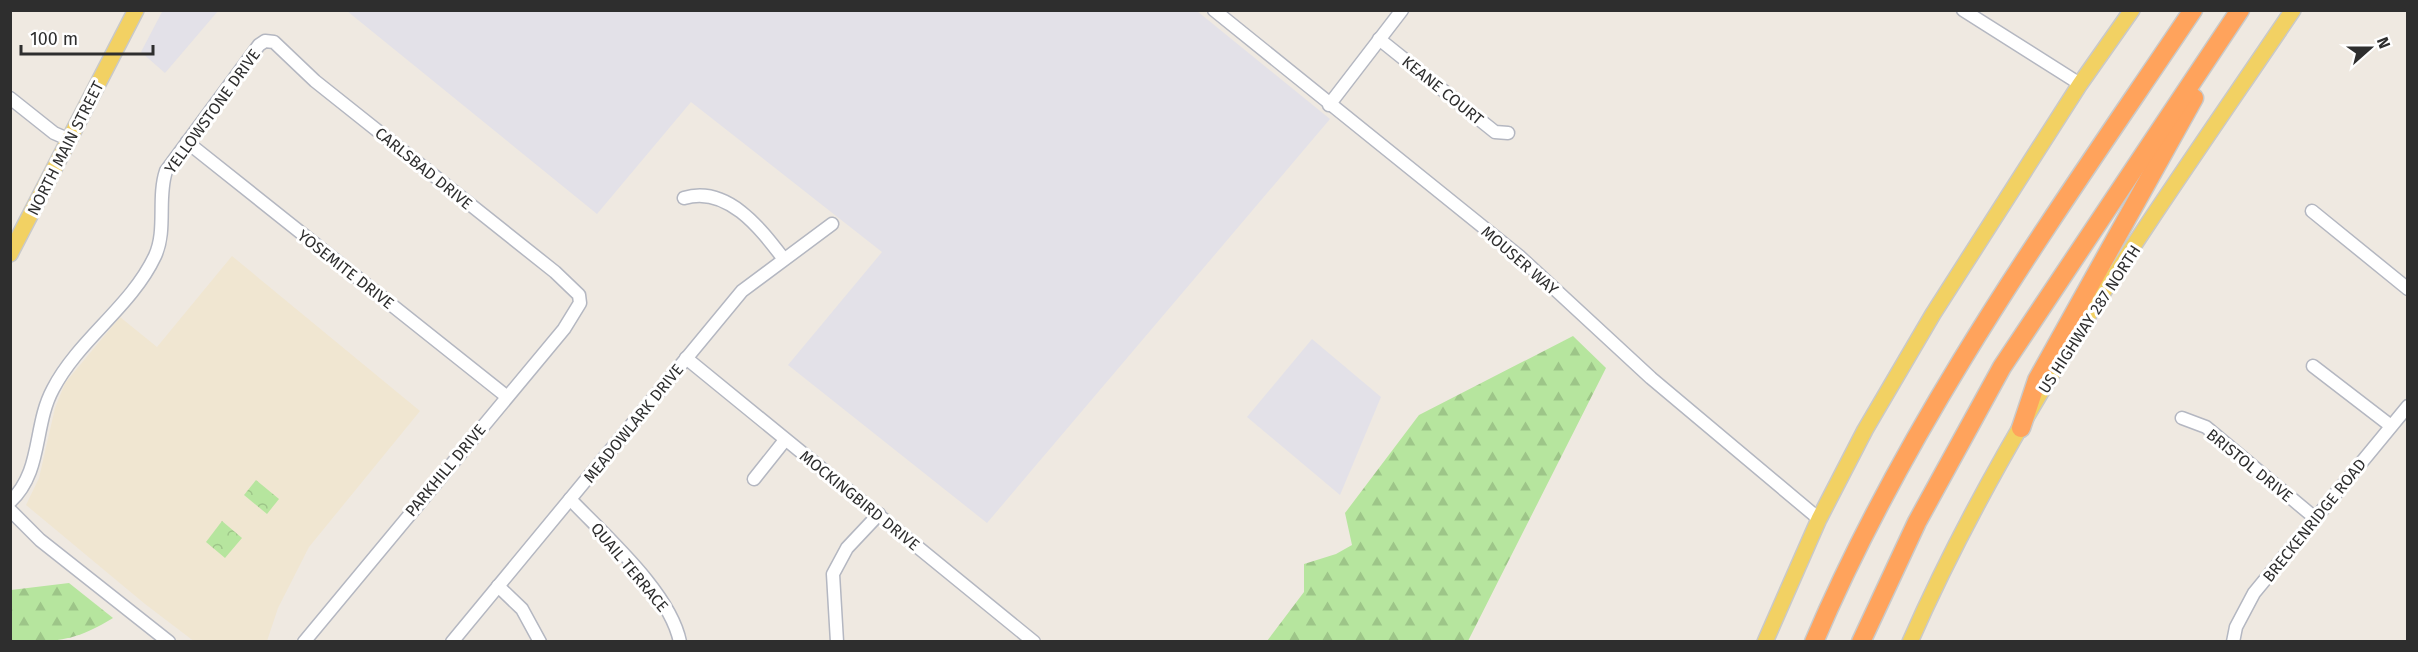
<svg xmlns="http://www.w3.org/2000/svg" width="2418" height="652" viewBox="0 0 2418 652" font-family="'Fira Sans',sans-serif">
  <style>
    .industrial { fill: #e3e1e8 }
    .education { fill: #f0e6d1 }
    .forest { fill: url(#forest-firs) }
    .park { fill: url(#park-crowns) }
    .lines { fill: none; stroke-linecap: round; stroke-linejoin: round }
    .minor-casing { stroke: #b4b7c1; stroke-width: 15 }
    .major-casing { stroke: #c9c9c9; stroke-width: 18 }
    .highway-casing { stroke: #c9c9c9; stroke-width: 21 }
    .minor { stroke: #fff; stroke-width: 12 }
    .major { stroke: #f2d163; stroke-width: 15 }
    .highway { stroke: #ffa35c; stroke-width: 18 }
    .labels { text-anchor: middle; stroke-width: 6; stroke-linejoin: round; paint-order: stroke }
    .street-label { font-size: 16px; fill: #2e2e2e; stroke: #fff }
  </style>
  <defs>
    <pattern id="forest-firs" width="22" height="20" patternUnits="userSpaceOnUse" patternTransform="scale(1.5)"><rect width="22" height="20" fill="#b6e59e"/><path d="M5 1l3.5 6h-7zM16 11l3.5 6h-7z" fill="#9dc588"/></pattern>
    <pattern id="park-crowns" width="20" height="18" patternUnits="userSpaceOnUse" patternTransform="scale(1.5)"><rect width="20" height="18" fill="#b6e59e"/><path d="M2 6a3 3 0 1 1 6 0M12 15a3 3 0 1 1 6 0" fill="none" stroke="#9dc588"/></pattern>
  </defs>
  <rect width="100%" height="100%" fill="#efe9e1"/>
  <!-- industrial -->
  <g class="industrial">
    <path d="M 163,10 L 218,11 L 165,73 L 141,52 Z"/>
    <path d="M 347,11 L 1197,11 L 1330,119 L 987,523 L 788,365 L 882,252 L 691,102 L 597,214 Z"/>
    <path d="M 1312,339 L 1381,397 L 1340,495 L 1247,417 Z"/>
  </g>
  <!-- education -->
  <path class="education" d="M 232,256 L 420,411 L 309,547 L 278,608 L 267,641 L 195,642 L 145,604 L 26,505 L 39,478 L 55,408 L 65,383 L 120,317 L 157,347 Z"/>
  <!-- forest -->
  <g class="forest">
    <path d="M 1573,336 L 1606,368 L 1468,641 L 1267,641 L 1304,592 L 1304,564 L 1336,554 L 1352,545 L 1345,513 L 1419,415 Z"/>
    <path d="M 69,583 L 113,618 C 74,642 55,642 11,641 L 11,590 Z"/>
  </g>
  <!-- park -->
  <g class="park">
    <path d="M 256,480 L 279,499 L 267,514 L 244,495 Z"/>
    <path d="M 222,521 L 242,538 L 225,558 L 206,542 Z"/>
  </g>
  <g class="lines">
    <defs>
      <g id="minor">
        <path d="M 1214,10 L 1519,256 L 1651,378 L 1819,519"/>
        <path d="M 1963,10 L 2080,84"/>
        <path d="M 1379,39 L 1495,132 L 1508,133"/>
        <path d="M 10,98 L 54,133 L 70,140"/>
        <path d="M 1329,105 L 1402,10"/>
        <path d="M 187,142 L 506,396"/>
        <path d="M 684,198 C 727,185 760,228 783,258"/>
        <path d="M 2312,211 L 2408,289"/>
        <path d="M 686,358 L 1034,642"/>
        <path d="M 2313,366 L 2391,426"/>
        <path d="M 2182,418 L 2206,427 L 2315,518"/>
        <path d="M 754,479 L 785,440"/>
        <path d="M 570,499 C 605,536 670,592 680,642"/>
        <path d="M 10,502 C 43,471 33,426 53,389 C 79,339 131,307 155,256 C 167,230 157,198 166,171 L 259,45 L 265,41 L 274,42 L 315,81 L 555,272 L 579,295 L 580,303 L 564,329 L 304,642"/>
        <path d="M 10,510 L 40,540 L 169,642"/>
        <path d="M 498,586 L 522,609 L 540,642"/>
        <path d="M 452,642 L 742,291 L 832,224"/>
        <path d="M 837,642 L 833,574 L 847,548 L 879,514"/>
        <path d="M 2233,642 L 2236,627 L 2254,593 L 2408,406"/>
      </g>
      <g id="major">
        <path d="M 10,254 L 136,10"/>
        <path d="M 1765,642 L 1819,519 L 1865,430 L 1933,314 L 2080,84 L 2132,10"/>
        <path d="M 1910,642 C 2009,416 2155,214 2293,10"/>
      </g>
      <g id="highway">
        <path d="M 2021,428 L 2037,380 L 2194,98"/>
        <path d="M 1814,642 C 1911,414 2056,214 2193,10"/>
        <path d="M 1861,642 L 1917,522 L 2002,367 L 2240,10"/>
      </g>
    </defs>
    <!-- minor casing -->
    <use href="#minor" class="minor-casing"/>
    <!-- major casing -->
    <use href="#major" class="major-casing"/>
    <!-- highway casing -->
    <use href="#highway" class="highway-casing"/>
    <!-- minor -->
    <use href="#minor" class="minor"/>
    <!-- major -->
    <use href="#major" class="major"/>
    <!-- highway -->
    <use href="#highway" class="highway"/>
  </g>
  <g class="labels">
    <!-- street labels -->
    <g class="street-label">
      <text transform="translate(1443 90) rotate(39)" y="6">KEANE COURT</text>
      <text transform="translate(212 111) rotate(-54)" y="6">YELLOWSTONE DRIVE</text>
      <text transform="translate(65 148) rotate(-63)" y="6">NORTH MAIN STREET</text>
      <text transform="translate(424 168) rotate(39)" y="6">CARLSBAD DRIVE</text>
      <text transform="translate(1520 260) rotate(41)" y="6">MOUSER WAY</text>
      <text transform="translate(346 269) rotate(38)" y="6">YOSEMITE DRIVE</text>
      <text transform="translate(2089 319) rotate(-57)" y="6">US HIGHWAY 287 NORTH</text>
      <text transform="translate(633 423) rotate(-51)" y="6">MEADOWLARK DRIVE</text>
      <text transform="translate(2250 465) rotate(39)" y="6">BRISTOL DRIVE</text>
      <text transform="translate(445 470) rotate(-50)" y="6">PARKHILL DRIVE</text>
      <text transform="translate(860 500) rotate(39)" y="6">MOCKINGBIRD DRIVE</text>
      <text transform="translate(2314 520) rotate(-51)" y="6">BRECKENRIDGE ROAD</text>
      <text transform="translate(630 567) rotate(50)" y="6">QUAIL TERRACE</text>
    </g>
  </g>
  <!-- border -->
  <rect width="2418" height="652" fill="none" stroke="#2e2e2e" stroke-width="24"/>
  <!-- north arrow -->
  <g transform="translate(2370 48) rotate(69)" stroke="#ffffff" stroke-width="4.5" paint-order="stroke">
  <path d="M0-4.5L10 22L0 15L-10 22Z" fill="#2e2e2e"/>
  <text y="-9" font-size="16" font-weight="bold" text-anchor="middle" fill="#2e2e2e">N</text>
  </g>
  <!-- scale -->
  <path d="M21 45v9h132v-9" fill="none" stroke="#2e2e2e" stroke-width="3"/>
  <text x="30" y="45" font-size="18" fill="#2e2e2e" stroke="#ffffff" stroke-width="4.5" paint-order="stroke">100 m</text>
</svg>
